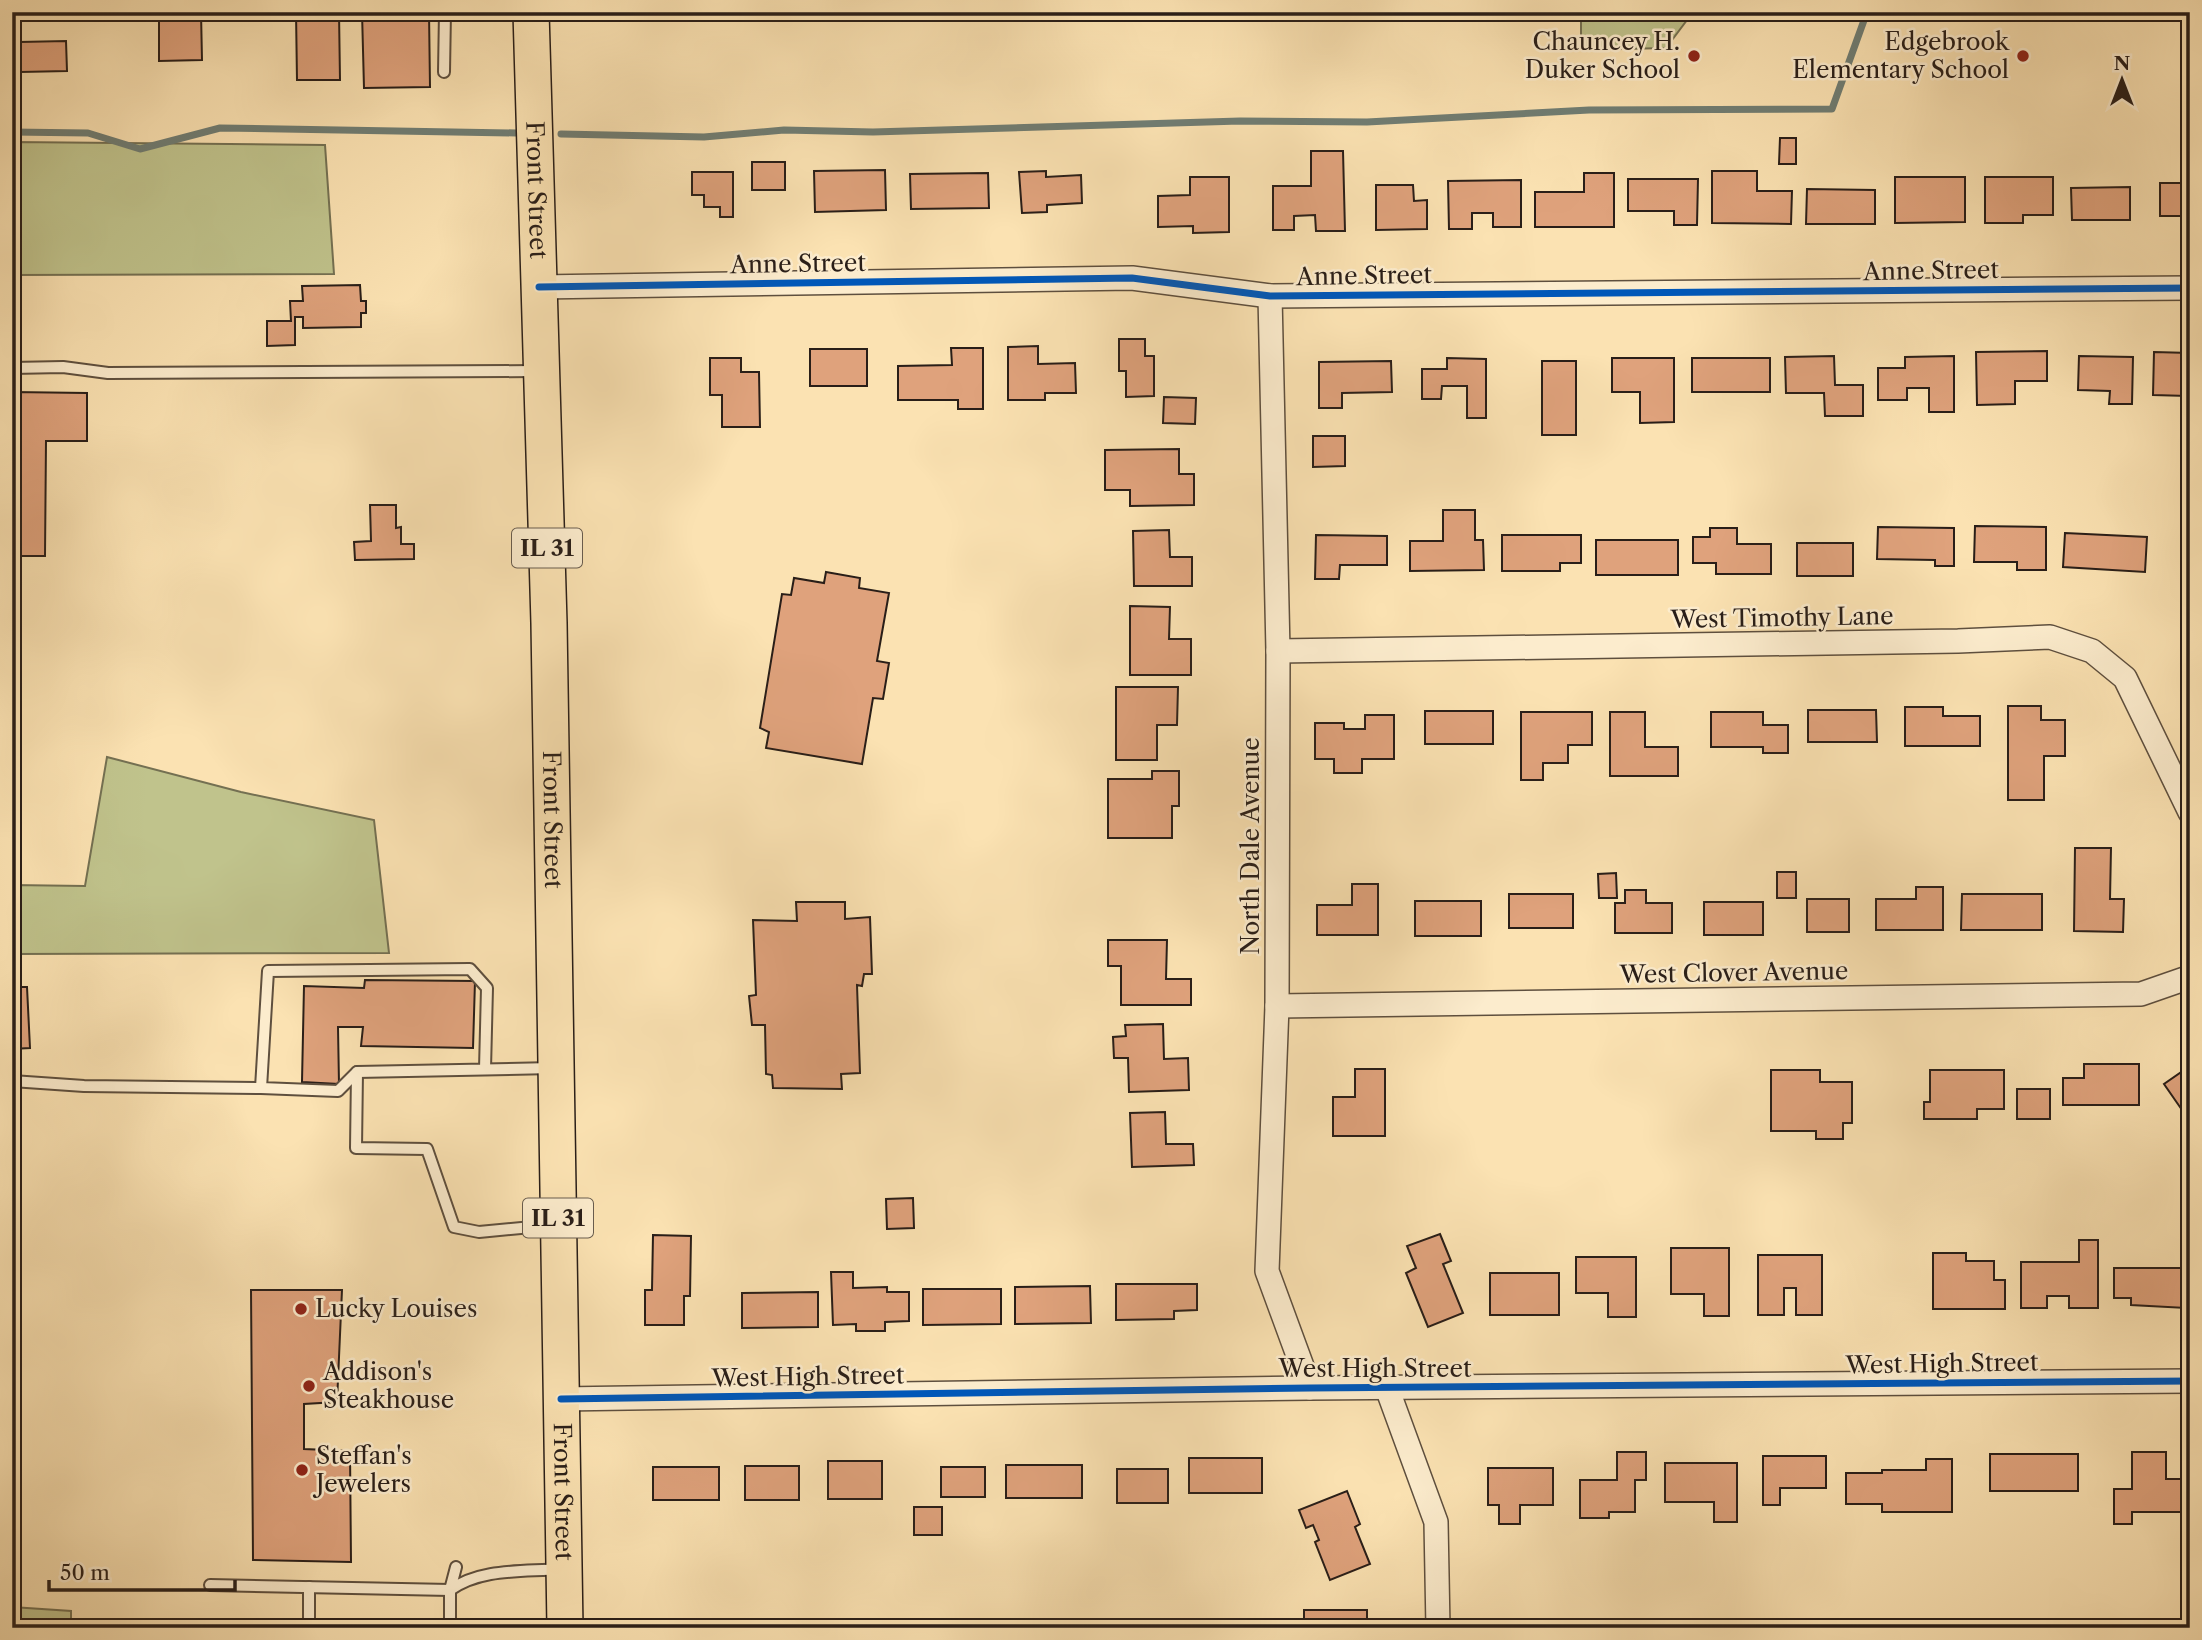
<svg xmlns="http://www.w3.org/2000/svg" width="2202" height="1640" viewBox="0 0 2202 1640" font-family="'Libre Caslon Text',serif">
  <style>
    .green { fill: #c0c38c; stroke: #747052; stroke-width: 2 }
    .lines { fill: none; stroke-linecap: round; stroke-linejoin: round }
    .stream { stroke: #707d73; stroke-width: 7 }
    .building { fill: #dfa27c; stroke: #291e18; stroke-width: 2 }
    .lane-casing { stroke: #5e4f3e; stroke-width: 14 }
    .street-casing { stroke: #5e4f3e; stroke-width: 26 }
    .primary-casing { stroke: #291e18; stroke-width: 38 }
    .lane { stroke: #fceccd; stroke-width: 10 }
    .street { stroke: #fceccd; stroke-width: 23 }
    .primary { stroke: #fbe2b2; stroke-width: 35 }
    .cycleway-casing { stroke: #fceccd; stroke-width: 11 }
    .cycleway { stroke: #0057b8; stroke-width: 7 }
    .poi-dot { fill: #8f2418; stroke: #fceccd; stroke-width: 2.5 }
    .labels { text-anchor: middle; stroke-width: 5; stroke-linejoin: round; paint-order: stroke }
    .shield { fill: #fceccd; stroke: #685c4e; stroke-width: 2 }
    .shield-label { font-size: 23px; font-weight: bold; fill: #291e18 }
    .poi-label { font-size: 24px; fill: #291e18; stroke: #fceccd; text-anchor: start }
    .street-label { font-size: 24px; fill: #291e18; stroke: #fceccd }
  </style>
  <rect width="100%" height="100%" fill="#fbe2b2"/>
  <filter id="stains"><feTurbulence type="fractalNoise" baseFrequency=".00286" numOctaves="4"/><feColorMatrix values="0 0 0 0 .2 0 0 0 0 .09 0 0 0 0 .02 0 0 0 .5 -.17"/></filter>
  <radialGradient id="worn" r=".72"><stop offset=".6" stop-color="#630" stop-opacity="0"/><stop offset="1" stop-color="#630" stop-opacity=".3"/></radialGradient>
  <!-- green -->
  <g class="green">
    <path d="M 1581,12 L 1693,12 L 1666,48 L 1581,50 Z"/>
    <path d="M 12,142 L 325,145 L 334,274 L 12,275 Z"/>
    <path d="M 107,757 L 241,792 L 374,820 L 389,953 L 12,954 L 12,885 L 85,886 Z"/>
    <path d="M 12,1607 L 71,1611 L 71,1628 L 12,1628 Z"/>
  </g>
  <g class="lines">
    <!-- stream -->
    <g class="stream">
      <path d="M 12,132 L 88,133 L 140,149 L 220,128 L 516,133"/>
      <path d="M 561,134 L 704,137 L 784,130 L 873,132 L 1240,121 L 1367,122 L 1589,110 L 1832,109 L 1867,12"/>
    </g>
  </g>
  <!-- building -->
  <g class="building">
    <path d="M 159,12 L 201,12 L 202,60 L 159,61 Z"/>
    <path d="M 296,12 L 339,12 L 340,80 L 297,80 Z"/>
    <path d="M 362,12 L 429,12 L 430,87 L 364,88 Z"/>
    <path d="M 66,41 L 67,71 L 21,72 L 20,42 Z"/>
    <path d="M 1780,138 L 1796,138 L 1796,164 L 1779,164 Z"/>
    <path d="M 1311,151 L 1343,151 L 1345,231 L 1316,231 L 1315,215 L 1294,216 L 1294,230 L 1273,230 L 1273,186 L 1311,186 Z"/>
    <rect x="752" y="162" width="33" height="28"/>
    <path d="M 885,170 L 886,210 L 815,212 L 814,171 Z"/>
    <path d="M 1046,171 L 1046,177 L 1081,175 L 1082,203 L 1047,205 L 1047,212 L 1022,213 L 1019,172 Z"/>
    <path d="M 1712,171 L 1757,171 L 1757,191 L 1792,191 L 1791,224 L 1712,223 Z"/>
    <path d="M 692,172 L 733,172 L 733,217 L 720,217 L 720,207 L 704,207 L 704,195 L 692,195 Z"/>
    <path d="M 988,173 L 989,208 L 911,209 L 910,174 Z"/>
    <path d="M 1584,173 L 1614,173 L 1614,227 L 1535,227 L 1535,192 L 1584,192 Z"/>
    <path d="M 1190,177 L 1229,177 L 1229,232 L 1193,233 L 1193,226 L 1158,227 L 1158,196 L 1190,195 Z"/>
    <path d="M 1895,177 L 1965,177 L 1965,222 L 1895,223 Z"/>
    <path d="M 1985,177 L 2053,177 L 2053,215 L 2023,215 L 2023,223 L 1985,223 Z"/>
    <path d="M 1628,179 L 1698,179 L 1697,225 L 1674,225 L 1674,211 L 1628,211 Z"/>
    <path d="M 1521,180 L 1521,227 L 1493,227 L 1493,213 L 1472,213 L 1472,229 L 1449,229 L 1448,181 Z"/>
    <rect x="2160" y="183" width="30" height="33"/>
    <path d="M 1376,185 L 1413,185 L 1414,201 L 1427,200 L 1427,229 L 1376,230 Z"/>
    <path d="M 2130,187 L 2130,220 L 2072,220 L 2071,188 Z"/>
    <path d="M 1807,189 L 1875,190 L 1875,224 L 1806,224 Z"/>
    <path d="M 360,285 L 361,301 L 366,301 L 366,313 L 361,313 L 361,327 L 303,328 L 303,317 L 295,317 L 295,345 L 267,346 L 267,321 L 291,321 L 290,301 L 303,301 L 302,286 Z"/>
    <path d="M 1119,339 L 1145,339 L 1145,356 L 1154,356 L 1154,396 L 1126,397 L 1126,371 L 1119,371 Z"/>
    <path d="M 1038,346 L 1038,364 L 1075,363 L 1076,393 L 1045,393 L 1045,400 L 1008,400 L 1008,347 Z"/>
    <path d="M 951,348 L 983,348 L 983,409 L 958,409 L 958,400 L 898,400 L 898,366 L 952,365 Z"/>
    <rect x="810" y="349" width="57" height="37"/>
    <path d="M 2047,351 L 2047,381 L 2015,381 L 2015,404 L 1977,405 L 1976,352 Z"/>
    <path d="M 2154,352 L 2190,353 L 2188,396 L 2153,395 Z"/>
    <path d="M 1834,356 L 1835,385 L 1863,385 L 1863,416 L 1825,416 L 1824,393 L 1786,393 L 1785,357 Z"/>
    <path d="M 1954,356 L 1954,412 L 1929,412 L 1929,388 L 1907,388 L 1907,400 L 1878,400 L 1878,368 L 1905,368 L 1905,357 Z"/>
    <path d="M 2079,356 L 2133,357 L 2132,404 L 2109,404 L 2110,391 L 2078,390 Z"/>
    <path d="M 710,358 L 741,358 L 741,372 L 759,372 L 760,427 L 722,427 L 722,395 L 710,395 Z"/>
    <path d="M 1447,358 L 1486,359 L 1486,418 L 1467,418 L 1467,386 L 1442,386 L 1441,399 L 1422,399 L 1422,369 L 1447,369 Z"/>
    <path d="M 1612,358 L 1674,358 L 1674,422 L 1640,423 L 1640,392 L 1612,392 Z"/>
    <rect x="1692" y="358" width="78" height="34"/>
    <path d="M 1391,361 L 1392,392 L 1342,393 L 1342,408 L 1319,408 L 1319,362 Z"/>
    <rect x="1542" y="361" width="34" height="74"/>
    <path d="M 12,392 L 87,393 L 87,441 L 46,441 L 45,556 L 12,556 Z"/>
    <path d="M 1164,397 L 1196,398 L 1195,424 L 1163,423 Z"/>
    <path d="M 1313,436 L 1345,436 L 1345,466 L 1313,467 Z"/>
    <path d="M 1179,449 L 1179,474 L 1194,474 L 1194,505 L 1130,506 L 1130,490 L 1105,490 L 1105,450 Z"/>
    <path d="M 370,505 L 396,505 L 396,528 L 401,527 L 401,544 L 414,544 L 414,559 L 355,560 L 354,542 L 371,541 Z"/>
    <path d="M 1443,510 L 1475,510 L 1475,540 L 1483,540 L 1484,570 L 1410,571 L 1410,541 L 1443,541 Z"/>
    <path d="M 1975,526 L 2046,527 L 2046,570 L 2017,570 L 2017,562 L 1974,562 Z"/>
    <path d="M 1878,527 L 1954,528 L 1954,566 L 1935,566 L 1935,560 L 1877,559 Z"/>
    <path d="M 1710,528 L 1737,528 L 1737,544 L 1771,544 L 1771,574 L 1716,574 L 1716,563 L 1693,563 L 1693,537 L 1710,537 Z"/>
    <path d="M 1169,530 L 1170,557 L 1192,557 L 1192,586 L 1134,586 L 1133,531 Z"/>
    <path d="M 2065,533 L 2147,537 L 2145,572 L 2063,567 Z"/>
    <path d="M 1316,535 L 1387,536 L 1387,565 L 1340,565 L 1339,579 L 1315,579 Z"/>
    <path d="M 1502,535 L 1581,535 L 1581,563 L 1560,563 L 1560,571 L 1502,571 Z"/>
    <rect x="1596" y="540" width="82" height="35"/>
    <rect x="1797" y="543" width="56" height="33"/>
    <path d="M 826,572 L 860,578 L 859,588 L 889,593 L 877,661 L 889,663 L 883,699 L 873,698 L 862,764 L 766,748 L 769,732 L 760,728 L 782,594 L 791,595 L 794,578 L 824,583 Z"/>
    <path d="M 1130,606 L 1170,607 L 1169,639 L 1191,639 L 1191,675 L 1130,675 Z"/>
    <path d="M 1116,687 L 1178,687 L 1177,725 L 1157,725 L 1157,760 L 1116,760 Z"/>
    <path d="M 2008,706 L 2041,706 L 2041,720 L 2065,720 L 2065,756 L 2044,756 L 2044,800 L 2008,800 Z"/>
    <path d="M 1905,707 L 1943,707 L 1943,716 L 1980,716 L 1980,746 L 1905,746 Z"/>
    <path d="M 1808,710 L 1876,710 L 1877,742 L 1808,742 Z"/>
    <rect x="1425" y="711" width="68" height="33"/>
    <path d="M 1521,712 L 1592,712 L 1592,745 L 1568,745 L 1568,763 L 1543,763 L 1543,780 L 1521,780 Z"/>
    <path d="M 1610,712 L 1645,712 L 1645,747 L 1678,747 L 1678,776 L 1610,776 Z"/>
    <path d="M 1711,712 L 1763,712 L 1763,725 L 1788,725 L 1788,753 L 1763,753 L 1763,747 L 1711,747 Z"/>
    <path d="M 1365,715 L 1394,715 L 1394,759 L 1362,759 L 1362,773 L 1334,773 L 1334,759 L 1315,759 L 1315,723 L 1344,723 L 1344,729 L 1365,729 Z"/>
    <path d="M 1152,771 L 1179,771 L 1179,806 L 1172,806 L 1172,838 L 1108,838 L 1108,779 L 1152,779 Z"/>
    <path d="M 2075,848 L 2111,848 L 2110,899 L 2124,899 L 2123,932 L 2074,931 Z"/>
    <rect x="1777" y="872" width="19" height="26"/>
    <path d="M 1616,873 L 1617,898 L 1599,898 L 1598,874 Z"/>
    <path d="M 1352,884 L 1378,884 L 1378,935 L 1317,935 L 1317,905 L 1352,905 Z"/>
    <path d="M 1916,887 L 1943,887 L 1943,930 L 1876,930 L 1876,899 L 1916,899 Z"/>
    <path d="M 1625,890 L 1646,890 L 1646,903 L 1672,903 L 1672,933 L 1615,933 L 1615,903 L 1625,903 Z"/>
    <rect x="1509" y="894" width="64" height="34"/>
    <path d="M 1962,894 L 2042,894 L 2042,930 L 1961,930 Z"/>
    <rect x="1807" y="899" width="42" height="33"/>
    <rect x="1415" y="901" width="66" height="35"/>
    <path d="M 796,902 L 845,902 L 845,919 L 870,917 L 872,974 L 864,974 L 862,986 L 857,985 L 860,1073 L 841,1074 L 842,1089 L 773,1088 L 772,1075 L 766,1074 L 765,1025 L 752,1025 L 749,996 L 756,995 L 753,920 L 797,921 Z"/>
    <rect x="1704" y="902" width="59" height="33"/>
    <path d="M 1108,940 L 1167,940 L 1166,979 L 1191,979 L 1191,1005 L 1121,1005 L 1121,966 L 1108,966 Z"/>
    <path d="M 365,980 L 475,981 L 473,1048 L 361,1046 L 363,1027 L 338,1027 L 339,1084 L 302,1082 L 304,986 L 364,988 Z"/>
    <path d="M 12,987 L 27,987 L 30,1048 L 12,1049 Z"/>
    <path d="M 1163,1024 L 1164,1059 L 1188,1058 L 1189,1090 L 1129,1092 L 1128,1058 L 1114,1058 L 1113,1037 L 1126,1036 L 1125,1025 Z"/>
    <path d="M 2084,1064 L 2139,1064 L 2139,1105 L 2063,1105 L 2063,1078 L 2084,1078 Z"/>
    <path d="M 2190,1066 L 2190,1105 L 2182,1110 L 2164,1084 Z"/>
    <path d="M 1355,1069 L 1385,1069 L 1385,1136 L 1333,1136 L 1333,1097 L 1355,1097 Z"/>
    <path d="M 1771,1070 L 1820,1070 L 1820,1082 L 1852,1082 L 1852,1123 L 1843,1123 L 1843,1139 L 1816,1139 L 1816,1131 L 1771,1131 Z"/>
    <path d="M 1930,1070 L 2004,1070 L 2004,1109 L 1977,1109 L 1977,1119 L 1924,1119 L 1924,1102 L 1930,1102 Z"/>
    <rect x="2017" y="1089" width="33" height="30"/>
    <path d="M 1165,1112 L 1166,1144 L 1193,1144 L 1194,1165 L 1132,1167 L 1130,1113 Z"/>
    <path d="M 913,1198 L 914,1228 L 887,1229 L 886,1199 Z"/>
    <path d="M 1440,1234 L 1451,1261 L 1443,1264 L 1463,1313 L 1428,1327 L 1406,1273 L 1416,1268 L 1407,1246 Z"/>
    <path d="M 653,1235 L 691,1236 L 690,1296 L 684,1296 L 684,1325 L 645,1325 L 645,1290 L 652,1290 Z"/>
    <path d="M 2079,1240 L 2098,1240 L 2098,1308 L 2069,1308 L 2069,1296 L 2047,1296 L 2047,1308 L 2021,1308 L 2021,1262 L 2079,1262 Z"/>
    <path d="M 1671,1248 L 1729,1248 L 1729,1316 L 1704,1316 L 1704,1294 L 1671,1294 Z"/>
    <path d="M 1933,1253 L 1966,1253 L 1966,1261 L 1994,1261 L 1994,1280 L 2005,1280 L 2005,1309 L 1933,1309 Z"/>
    <path d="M 1758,1255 L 1822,1255 L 1822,1315 L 1796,1315 L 1796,1288 L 1784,1288 L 1784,1315 L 1758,1315 Z"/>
    <path d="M 1576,1257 L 1636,1257 L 1636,1317 L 1608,1317 L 1608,1293 L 1576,1293 Z"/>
    <path d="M 2114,1268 L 2186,1268 L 2186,1308 L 2131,1305 L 2131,1298 L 2114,1298 Z"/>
    <path d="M 831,1272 L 853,1272 L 853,1288 L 887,1287 L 887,1292 L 909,1292 L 909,1321 L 885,1322 L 885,1331 L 856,1331 L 856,1324 L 833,1325 Z"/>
    <rect x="1490" y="1273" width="69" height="42"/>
    <path d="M 1116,1284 L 1197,1284 L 1197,1310 L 1174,1311 L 1174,1319 L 1116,1320 Z"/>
    <path d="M 1090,1286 L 1091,1323 L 1015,1324 L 1015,1287 Z"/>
    <path d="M 923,1289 L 1001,1289 L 1001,1324 L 923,1325 Z"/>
    <path d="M 251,1290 L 342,1290 L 337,1402 L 304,1404 L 304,1449 L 350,1451 L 351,1562 L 253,1560 Z"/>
    <path d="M 818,1292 L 818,1327 L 742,1328 L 742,1293 Z"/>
    <path d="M 1617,1452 L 1646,1452 L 1646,1480 L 1635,1480 L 1635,1512 L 1609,1512 L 1609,1518 L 1580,1518 L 1580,1480 L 1617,1480 Z"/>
    <path d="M 2132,1452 L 2166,1452 L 2166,1479 L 2183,1479 L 2183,1512 L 2132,1512 L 2132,1524 L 2114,1524 L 2114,1489 L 2132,1489 Z"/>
    <rect x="1990" y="1454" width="88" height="37"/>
    <path d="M 1763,1456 L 1826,1456 L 1826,1488 L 1780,1488 L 1780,1505 L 1763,1505 Z"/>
    <rect x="1189" y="1458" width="73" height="35"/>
    <path d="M 1926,1459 L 1952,1459 L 1952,1512 L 1882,1512 L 1882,1504 L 1846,1504 L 1846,1473 L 1882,1473 L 1882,1470 L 1926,1470 Z"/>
    <rect x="828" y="1461" width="54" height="38"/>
    <path d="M 1665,1463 L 1737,1463 L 1737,1522 L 1714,1522 L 1714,1502 L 1665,1502 Z"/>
    <rect x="1006" y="1465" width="76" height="33"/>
    <rect x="745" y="1466" width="54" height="34"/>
    <rect x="653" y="1467" width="66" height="33"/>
    <rect x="941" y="1467" width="44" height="30"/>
    <path d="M 1488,1468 L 1553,1468 L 1553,1505 L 1520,1505 L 1520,1524 L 1499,1524 L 1499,1505 L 1488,1505 Z"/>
    <rect x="1117" y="1469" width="51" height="34"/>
    <path d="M 1347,1491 L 1360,1524 L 1355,1527 L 1370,1564 L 1330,1580 L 1315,1542 L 1319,1540 L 1313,1525 L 1306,1528 L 1299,1510 Z"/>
    <rect x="914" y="1507" width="28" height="28"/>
    <rect x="1304" y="1610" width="63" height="18"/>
    <rect x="2130" y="1620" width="44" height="8"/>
  </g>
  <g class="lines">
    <defs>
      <g id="lane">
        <path d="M 444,72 L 445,12"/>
        <path d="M 12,368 L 63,367 L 108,373 L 535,371"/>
        <path d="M 485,1069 L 487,988 L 470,969 L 268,971 L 261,1088 L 338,1091 L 357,1072 L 553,1068"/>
        <path d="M 357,1072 L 356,1148 L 427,1149 L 454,1227 L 479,1232 L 553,1225"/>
        <path d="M 12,1081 L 84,1086 L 261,1088"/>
        <path d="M 210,1585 L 450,1590 L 456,1567"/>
        <path d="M 309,1587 L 309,1628"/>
        <path d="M 450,1628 L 450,1590 C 481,1568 522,1572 559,1569"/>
      </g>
      <g id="street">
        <path d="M 539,287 L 1132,278 L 1270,296 L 2190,288"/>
        <path d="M 1270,296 L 1278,651 L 1277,1006 L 1267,1271 L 1310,1388"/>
        <path d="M 1278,651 L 1958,641 L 2050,637 L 2092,651 L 2125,678 L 2190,812"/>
        <path d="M 1277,1006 L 2141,994 L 2190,977"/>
        <path d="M 1387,1388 L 1436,1522 L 1438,1628"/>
        <path d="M 561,1399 L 1310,1388 L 2190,1381"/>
      </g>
      <g id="primary">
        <path id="s1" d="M 531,12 L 549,623 L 565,1628"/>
      </g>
    </defs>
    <!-- lane casing -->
    <use href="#lane" class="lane-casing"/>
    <!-- street casing -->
    <use href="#street" class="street-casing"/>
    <!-- primary casing -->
    <use href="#primary" class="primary-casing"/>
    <!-- lane -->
    <use href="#lane" class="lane"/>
    <!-- street -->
    <use href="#street" class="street"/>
    <!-- primary -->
    <use href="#primary" class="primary"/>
    <defs>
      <g id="cycleway">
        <path d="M 539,287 L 1132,278 L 1270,296 L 2190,288"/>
        <path d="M 561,1399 L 1310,1388 L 2190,1381"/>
      </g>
    </defs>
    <!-- cycleway casing -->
    <use href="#cycleway" class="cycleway-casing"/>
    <!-- cycleway -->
    <use href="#cycleway" class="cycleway"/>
  </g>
  <!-- markers -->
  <g class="poi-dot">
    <circle cx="1694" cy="56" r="7"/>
    <circle cx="2023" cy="56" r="7"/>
    <circle cx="301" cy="1309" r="7"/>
    <circle cx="309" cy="1386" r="7"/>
    <circle cx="302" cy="1470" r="7"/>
  </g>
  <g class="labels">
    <!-- shield labels -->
    <g class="shield">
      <rect x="512" y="528.5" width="70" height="39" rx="5"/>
      <rect x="523" y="1198.5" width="70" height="39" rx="5"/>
    </g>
    <g class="shield-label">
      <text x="547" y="556">IL 31</text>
      <text x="558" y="1226">IL 31</text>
    </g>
    <!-- poi labels -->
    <g class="poi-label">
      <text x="1680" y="50" text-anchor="end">Chauncey H.<tspan x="1680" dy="28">Duker School</tspan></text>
      <text x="2009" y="50" text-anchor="end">Edgebrook<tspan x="2009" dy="28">Elementary School</tspan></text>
      <text x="315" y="1317">Lucky Louises</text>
      <text x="323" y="1380">Addison's<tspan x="323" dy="28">Steakhouse</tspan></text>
      <text x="316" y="1464">Steffan's<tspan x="316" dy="28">Jewelers</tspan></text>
    </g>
    <!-- street labels -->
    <g class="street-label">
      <text dy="8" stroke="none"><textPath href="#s1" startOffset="178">Front Street</textPath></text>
      <text transform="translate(798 264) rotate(-1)" y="8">Anne Street</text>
      <text transform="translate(1931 271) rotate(-1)" y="8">Anne Street</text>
      <text transform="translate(1364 276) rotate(-1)" y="8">Anne Street</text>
      <text transform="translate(1782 618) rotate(-1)" y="8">West Timothy Lane</text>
      <text dy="8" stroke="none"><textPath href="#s1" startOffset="808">Front Street</textPath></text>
      <text transform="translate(1251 846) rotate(-90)" y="8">North Dale Avenue</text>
      <text transform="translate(1734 973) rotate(-1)" y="8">West Clover Avenue</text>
      <text transform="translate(1942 1364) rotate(-1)" y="8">West High Street</text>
      <text x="1375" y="1377">West High Street</text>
      <text transform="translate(808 1377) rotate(-1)" y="8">West High Street</text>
      <text dy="8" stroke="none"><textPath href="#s1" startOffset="1480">Front Street</textPath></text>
    </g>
  </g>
  <!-- margin -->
  <rect width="2202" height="1640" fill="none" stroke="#fbe2b2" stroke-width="42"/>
  <rect x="14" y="14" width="2174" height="1612" fill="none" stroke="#291e18" stroke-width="3.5"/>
  <rect x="21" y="21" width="2160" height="1598" fill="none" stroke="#291e18" stroke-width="2"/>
  <!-- north arrow -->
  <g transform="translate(2122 80)" stroke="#fceccd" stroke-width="5" paint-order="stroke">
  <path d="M0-5L12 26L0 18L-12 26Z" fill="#291e18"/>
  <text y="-10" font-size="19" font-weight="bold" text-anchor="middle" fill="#291e18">N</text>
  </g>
  <!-- scale -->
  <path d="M49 1580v10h186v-10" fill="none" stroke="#291e18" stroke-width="3.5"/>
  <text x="60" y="1580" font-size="21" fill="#291e18" stroke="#fceccd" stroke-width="5" paint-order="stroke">50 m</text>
  <rect width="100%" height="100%" filter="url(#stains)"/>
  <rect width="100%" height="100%" fill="url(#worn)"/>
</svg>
